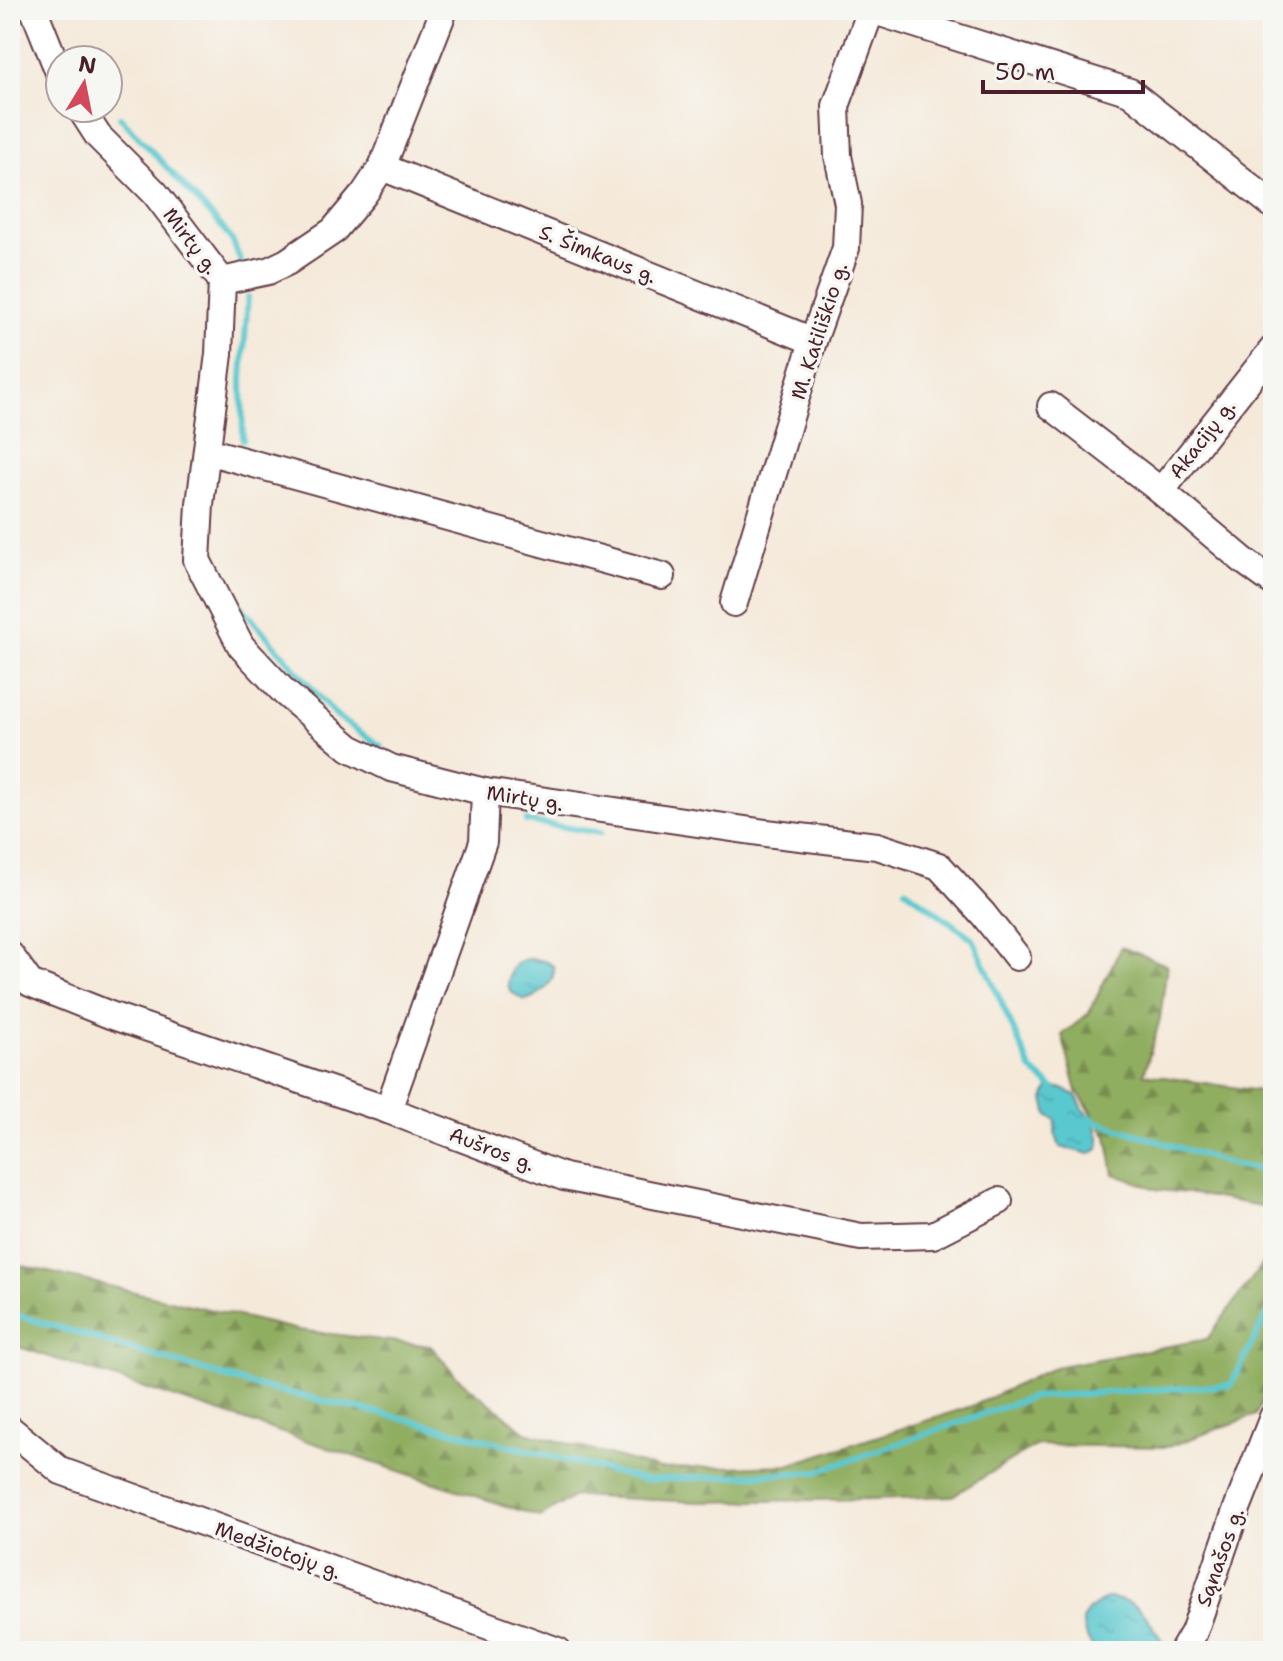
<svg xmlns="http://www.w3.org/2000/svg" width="1283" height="1661" viewBox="0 0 1283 1661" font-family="'Shantell Sans',sans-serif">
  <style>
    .forest { fill: url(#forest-firs); stroke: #6d6646; stroke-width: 2 }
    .water { fill: url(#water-ripples); stroke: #52747d; stroke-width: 2 }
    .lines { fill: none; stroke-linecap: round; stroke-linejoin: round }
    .stream { stroke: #5ac8cf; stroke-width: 6 }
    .minor-casing { stroke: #643d45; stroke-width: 30 }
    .minor { stroke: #fff; stroke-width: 26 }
    .labels { text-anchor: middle; stroke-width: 7; stroke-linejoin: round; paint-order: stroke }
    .street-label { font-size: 20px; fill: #4a1f2b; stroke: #f6f6f2 }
  </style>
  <defs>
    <pattern id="forest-firs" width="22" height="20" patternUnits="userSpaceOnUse" patternTransform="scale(2)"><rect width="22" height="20" fill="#90ae61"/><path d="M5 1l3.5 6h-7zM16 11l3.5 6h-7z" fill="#788d50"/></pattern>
    <pattern id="water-ripples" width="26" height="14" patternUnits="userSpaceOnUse" patternTransform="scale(2)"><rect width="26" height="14" fill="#5ac8cf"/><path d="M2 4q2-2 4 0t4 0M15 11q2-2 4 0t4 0" fill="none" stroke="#50abb2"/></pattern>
  </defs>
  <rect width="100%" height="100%" fill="#f6f6f2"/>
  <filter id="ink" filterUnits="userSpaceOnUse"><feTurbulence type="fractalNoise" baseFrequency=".0125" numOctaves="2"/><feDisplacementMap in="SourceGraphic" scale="16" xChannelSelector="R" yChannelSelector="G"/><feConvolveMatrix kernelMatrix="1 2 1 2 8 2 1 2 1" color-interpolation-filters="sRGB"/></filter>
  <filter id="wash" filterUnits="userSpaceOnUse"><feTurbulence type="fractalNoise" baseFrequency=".006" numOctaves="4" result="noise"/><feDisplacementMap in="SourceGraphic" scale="32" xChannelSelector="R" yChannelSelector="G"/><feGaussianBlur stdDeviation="1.8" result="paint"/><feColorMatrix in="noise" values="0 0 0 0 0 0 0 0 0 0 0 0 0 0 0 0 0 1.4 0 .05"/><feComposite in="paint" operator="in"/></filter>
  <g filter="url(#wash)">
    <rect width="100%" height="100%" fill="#f5e9d9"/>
    <!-- forest -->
    <g class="forest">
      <path d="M 1121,947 L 1167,965 L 1160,1019 L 1144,1074 L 1273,1093 L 1273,1208 L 1188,1193 L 1159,1190 L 1114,1174 L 1107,1136 L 1077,1091 L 1062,1035 L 1089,1013 Z"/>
      <path d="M 1273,1250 L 1273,1373 L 1256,1415 L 1168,1447 L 1037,1445 L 952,1496 L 872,1499 L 699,1502 L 575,1496 L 540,1517 L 10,1344 L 10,1263 L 298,1330 L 431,1346 L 457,1377 L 526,1432 L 659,1469 L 788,1465 L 972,1406 L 1055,1367 L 1207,1339 Z"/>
    </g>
    <!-- water -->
    <g class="water">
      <path d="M 528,959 C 537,959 547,960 554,967 C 555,983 540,996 525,1000 L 511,992 L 508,985 C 510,970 512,962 528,959 Z"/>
      <path d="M 1049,1087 L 1060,1088 L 1076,1095 L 1083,1109 L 1095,1121 L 1100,1142 L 1098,1149 L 1090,1154 L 1060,1147 L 1055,1132 L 1056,1120 L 1048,1115 L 1044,1099 Z"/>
      <path d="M 1109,1598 C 1142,1602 1147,1616 1163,1643 L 1161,1651 L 1096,1651 C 1076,1627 1078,1610 1109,1598 Z"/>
    </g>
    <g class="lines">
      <!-- stream -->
      <g class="stream">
        <path d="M 120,117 L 221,226 L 233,242 L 241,262"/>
        <path d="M 243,440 L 242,379 L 248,297"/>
        <path d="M 221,583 L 337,717 L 381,746"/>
        <path d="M 526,821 L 601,833"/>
        <path d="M 905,889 L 973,939 L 1031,1069 L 1056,1091"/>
        <path d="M 1091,1117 L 1095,1121 L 1230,1164 L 1273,1172"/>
        <path d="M 10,1313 L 252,1385 L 397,1417 L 644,1480 L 816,1472 L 1032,1397 L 1231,1385 L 1273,1303"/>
      </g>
    </g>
  </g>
  <g filter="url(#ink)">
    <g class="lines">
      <defs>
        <g id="minor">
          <path d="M 34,10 L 60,75"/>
          <path d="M 871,10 L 1130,92 L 1273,205"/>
          <path d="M 80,108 L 98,136 L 155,193 L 222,281 L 219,354 L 200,504 L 197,560 L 241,646 L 285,693 L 350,748 L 391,768 L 485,792 L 766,833 L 877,846 L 939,866 L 983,914 L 1017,957"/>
          <path d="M 382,167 L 813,341"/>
          <path d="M 222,281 L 268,271 L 287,262 L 333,231 L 364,194 L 382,167 L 444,10"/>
          <path d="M 1051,406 L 1161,491 L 1244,561 L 1273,582"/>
          <path d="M 207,451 L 662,576"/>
          <path d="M 1161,491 L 1273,349"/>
          <path d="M 734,603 L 813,341 L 846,248 L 848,204 L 838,156 L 836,106 L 871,10"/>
          <path d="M 10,955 L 30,983 L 110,1015 L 388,1110 L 564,1177 L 861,1237 L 933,1235 L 999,1201"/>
          <path d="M 388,1110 L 483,842 L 485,792"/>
          <path d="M 10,1429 L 61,1471 L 558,1651"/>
          <path d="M 1183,1651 L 1194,1632 L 1236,1511 L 1273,1417"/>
        </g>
      </defs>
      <!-- minor casing -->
      <use href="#minor" class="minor-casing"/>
      <!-- minor -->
      <use href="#minor" class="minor"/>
    </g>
  </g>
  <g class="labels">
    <!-- street labels -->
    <g class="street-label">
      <text transform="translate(191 241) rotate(53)" y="7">Mirtų g.</text>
      <text transform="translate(598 254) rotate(22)" y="7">S. Šimkaus g.</text>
      <text transform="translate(819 331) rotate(-72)" y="7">M. Katiliškio g.</text>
      <text transform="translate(1202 439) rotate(-52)" y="7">Akacijų g.</text>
      <text transform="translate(525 798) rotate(9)" y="7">Mirtų g.</text>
      <text transform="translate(492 1149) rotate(21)" y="7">Aušros g.</text>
      <text transform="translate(278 1550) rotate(20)" y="7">Medžiotojų g.</text>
      <text transform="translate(1220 1557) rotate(-70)" y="7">Sąnašos g.</text>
    </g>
  </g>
  <!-- margin -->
  <rect width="1283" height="1661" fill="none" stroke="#f6f6f2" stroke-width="40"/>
  <!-- north arrow -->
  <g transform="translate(84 84) rotate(10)"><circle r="38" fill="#f6f6f2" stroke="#b1a0a2" stroke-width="2"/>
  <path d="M0-6L14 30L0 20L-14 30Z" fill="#d1495b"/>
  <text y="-12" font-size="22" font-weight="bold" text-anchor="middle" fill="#4a1f2b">N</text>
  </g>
  <!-- scale -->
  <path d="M983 80v12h160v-12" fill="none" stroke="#4a1f2b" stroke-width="4"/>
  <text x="995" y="80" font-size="24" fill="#4a1f2b" stroke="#f6f6f2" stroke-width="6" paint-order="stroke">50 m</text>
</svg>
